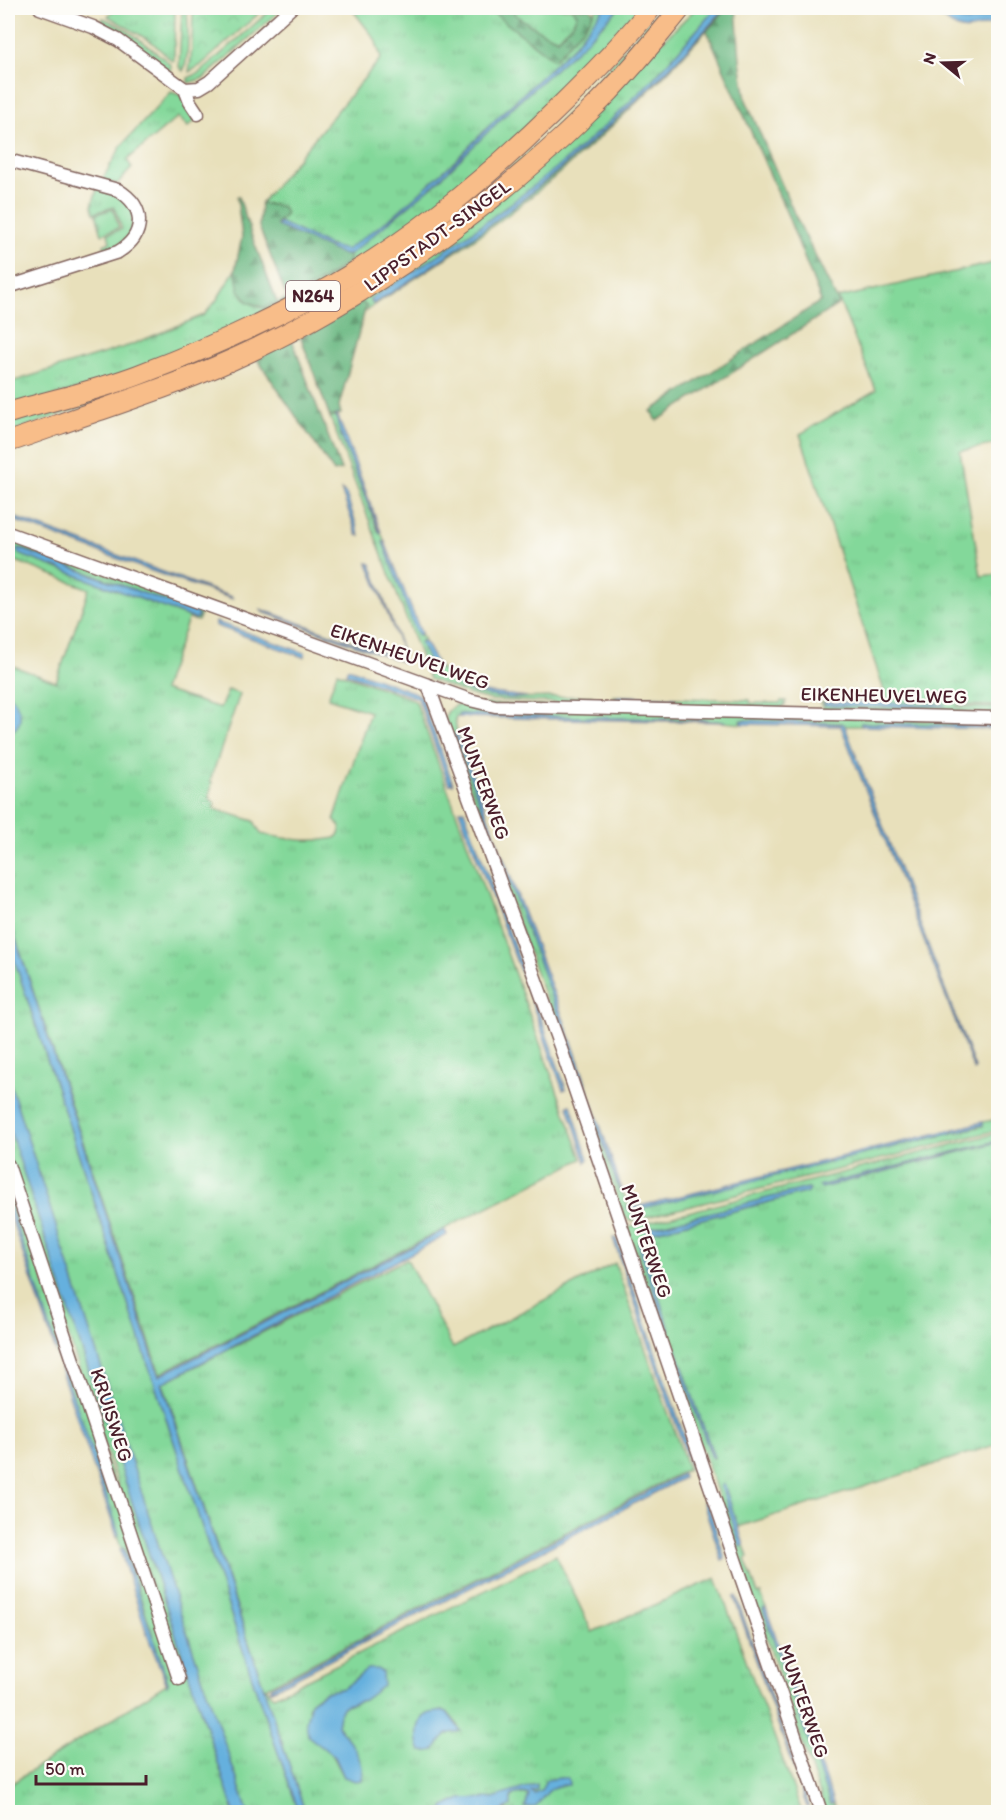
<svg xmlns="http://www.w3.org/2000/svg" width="1006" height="1820" viewBox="0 0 1006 1820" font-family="Itim,sans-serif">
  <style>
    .grass { fill: url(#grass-tufts); stroke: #667c62; stroke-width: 1.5; fill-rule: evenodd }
    .forest { fill: url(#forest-firs); stroke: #5a6c56; stroke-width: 1.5 }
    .park { fill: url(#park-crowns); stroke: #667c62; stroke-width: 1.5 }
    .water { fill: #65b0de; stroke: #586884; stroke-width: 1.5 }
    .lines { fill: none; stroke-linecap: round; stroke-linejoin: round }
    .street-casing { stroke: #81635d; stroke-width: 15 }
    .primary-casing { stroke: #81635d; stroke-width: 22 }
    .street { stroke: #fff; stroke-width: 12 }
    .primary { stroke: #f8bd89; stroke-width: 20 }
    .labels { text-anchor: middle; stroke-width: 4.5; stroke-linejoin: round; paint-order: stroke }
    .shield { fill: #fdfcf7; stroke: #806168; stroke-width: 1.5 }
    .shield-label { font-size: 18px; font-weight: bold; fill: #4a1f2b }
    .street-label { font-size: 20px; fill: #4a1f2b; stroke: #fdfcf7 }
  </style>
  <defs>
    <pattern id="grass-tufts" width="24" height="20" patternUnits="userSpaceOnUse" patternTransform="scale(1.5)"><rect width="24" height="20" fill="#83d89a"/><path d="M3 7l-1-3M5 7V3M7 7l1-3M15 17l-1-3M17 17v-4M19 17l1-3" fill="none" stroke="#73b985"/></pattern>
    <pattern id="forest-firs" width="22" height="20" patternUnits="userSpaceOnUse" patternTransform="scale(1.5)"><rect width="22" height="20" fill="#6ab882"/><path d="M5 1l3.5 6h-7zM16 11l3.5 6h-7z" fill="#59956b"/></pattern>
    <pattern id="park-crowns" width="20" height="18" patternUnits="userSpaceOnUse" patternTransform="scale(1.5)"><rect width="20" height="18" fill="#83d89a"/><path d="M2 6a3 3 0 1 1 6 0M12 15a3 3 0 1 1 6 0" fill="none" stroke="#73b985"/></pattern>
  </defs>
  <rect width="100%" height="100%" fill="#fdfcf7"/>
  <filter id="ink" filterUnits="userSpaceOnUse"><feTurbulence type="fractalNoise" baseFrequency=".0167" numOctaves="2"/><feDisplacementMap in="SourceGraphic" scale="12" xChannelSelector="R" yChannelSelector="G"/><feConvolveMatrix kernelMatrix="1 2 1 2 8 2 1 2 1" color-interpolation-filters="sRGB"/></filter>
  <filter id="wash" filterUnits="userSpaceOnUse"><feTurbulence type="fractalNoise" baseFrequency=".008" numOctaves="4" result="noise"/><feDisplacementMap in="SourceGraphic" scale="24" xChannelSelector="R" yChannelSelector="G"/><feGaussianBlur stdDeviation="1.35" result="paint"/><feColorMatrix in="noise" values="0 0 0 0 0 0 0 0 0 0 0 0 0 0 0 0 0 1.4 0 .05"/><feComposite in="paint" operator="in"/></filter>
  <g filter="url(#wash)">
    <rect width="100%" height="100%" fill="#e8e0bb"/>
    <!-- grass -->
    <g class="grass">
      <path d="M 115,8 L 175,8 L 174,60 L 172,61 L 152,42 L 108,16 Z"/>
      <path d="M 182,8 L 187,8 C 188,23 190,59 183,71 L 179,67 Z"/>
      <path d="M 273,8 L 283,8 L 204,78 L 188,83 L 188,78 L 199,73 Z"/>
      <path d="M 351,8 L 487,8 L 554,59 L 585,26 L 597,8 L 604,8 L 573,47 L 495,120 L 455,161 L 392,217 L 346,251 L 330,246 L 279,222 L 286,214 L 283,207 L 261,203 L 381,58 L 375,39 Z"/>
      <path d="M 508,8 L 571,8 L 577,14 L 573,23 L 558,39 C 540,32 522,21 508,8 Z"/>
      <path d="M 619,8 L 640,8 C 511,169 343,296 147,367 C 101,384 54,396 8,409 L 8,383 L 131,345 L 204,315 L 216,301 L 235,270 C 242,292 238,302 265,308 L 321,282 L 349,261 L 349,255 L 436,183 L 516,104 L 583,44 Z"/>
      <path d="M 660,8 L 672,8 L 614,76 L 514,175 L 355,289 L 190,366 L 134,389 L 8,433 L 8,418 L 144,377 L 438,219 L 499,178 L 546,137 L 584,96 Z"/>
      <path d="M 696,8 L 716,8 C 692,36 667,65 640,92 C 562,171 465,241 370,299 L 372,303 C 402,289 430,267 457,249 C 556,180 645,98 725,8 L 727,8 C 662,81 591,150 513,211 C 468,245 421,275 374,305 L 364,313 L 366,306 L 330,320 L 312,332 L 266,353 L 259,362 L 254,355 L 396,272 L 667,37 Z"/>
      <path d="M 942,8 L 998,8 L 998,14 C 967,23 970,26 942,8 Z"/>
      <path d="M 103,18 C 128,28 151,47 171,65 L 170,74 C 152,53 126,37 102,25 Z"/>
      <path d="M 171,92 L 180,95 L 197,119 L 188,127 L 178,117 L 127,160 L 132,168 L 117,184 L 102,180 L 122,145 Z"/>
      <path d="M 97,189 L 120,196 L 132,208 C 135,233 129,241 106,251 L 104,245 L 110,242 L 108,234 L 122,229 L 114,207 L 94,213 L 92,206 Z"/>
      <path d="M 998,262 L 998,444 L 960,451 L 981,576 L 998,574 L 998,706 L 956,705 L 956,707 L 998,708 L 998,713 L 823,709 L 821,702 L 825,702 L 824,705 L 868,707 L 945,706 L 888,703 L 800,434 L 876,390 L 838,298 Z"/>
      <path d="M 336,415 L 340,433 L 378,531 L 380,533 L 381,532 L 385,542 L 383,542 L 420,635 L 421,633 L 424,641 L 421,641 C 432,658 443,674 457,685 C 485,705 557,695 592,696 L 590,704 L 491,700 L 471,695 L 429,679 L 330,417 Z"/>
      <path d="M 8,538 L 200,608 L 200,616 L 198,621 L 188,619 L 163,690 L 220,708 L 228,690 L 240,694 L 210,781 L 212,782 L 209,797 L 215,804 L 214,809 L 254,821 L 261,834 C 286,839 310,843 336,838 L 340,832 L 340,826 L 334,820 L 370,712 L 328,698 L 337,672 L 412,699 L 416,702 L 582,1159 L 161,1373 L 163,1383 L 407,1259 L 453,1348 L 615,1263 L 688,1469 L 265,1688 L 274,1696 L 556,1555 L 592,1632 L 716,1578 L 802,1812 L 501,1812 L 507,1810 L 513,1794 L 529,1794 L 528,1801 L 535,1807 C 546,1793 550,1785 568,1785 L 561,1778 L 549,1780 L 541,1791 L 534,1794 L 531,1791 L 532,1785 C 519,1791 504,1796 490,1799 C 470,1803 456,1794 441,1812 L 305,1812 L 8,915 L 8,733 L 14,730 L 13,700 L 8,694 L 8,664 L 56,682 L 89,589 L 8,558 ZM 21,548 L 195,612 L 197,618 L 194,619 L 19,554 ZM 358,1676 L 364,1700 L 345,1705 L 339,1714 L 337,1725 C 350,1741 358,1754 363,1774 L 344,1777 L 308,1708 C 314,1693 327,1692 342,1689 C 348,1687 354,1681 358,1676 ZM 443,1711 L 447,1712 L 459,1726 L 445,1736 L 418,1728 C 424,1715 430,1714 443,1711 Z"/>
      <path d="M 613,696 L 750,700 L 750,703 L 780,703 L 781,701 L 786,701 L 785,705 L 780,708 L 615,704 Z"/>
      <path d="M 462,703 L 998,723 L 998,726 L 861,723 L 861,726 L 845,726 L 842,723 L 742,720 L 741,721 L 742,724 L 702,720 L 460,714 L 455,718 L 457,733 L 454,734 L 543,973 L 619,1191 L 622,1190 L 630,1210 L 983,1126 L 983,1122 L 998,1119 L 998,1130 L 631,1221 L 624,1217 L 445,718 C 447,709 454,705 462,703 Z"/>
      <path d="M 8,941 L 257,1693 L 299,1812 L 248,1812 L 180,1612 L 8,1077 Z"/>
      <path d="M 8,1125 L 234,1812 L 8,1812 L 8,1786 L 168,1683 L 125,1549 L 121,1548 L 117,1536 L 119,1534 L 64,1368 L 61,1367 L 56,1352 L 57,1348 L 8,1200 L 8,1179 L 182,1677 L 8,1155 Z"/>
      <path d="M 998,1133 L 998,1141 L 820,1186 L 821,1188 L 998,1142 L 998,1444 L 738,1527 L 724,1485 L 741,1546 L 744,1545 L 748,1557 L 745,1559 L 758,1594 L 761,1594 L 766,1608 L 763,1610 L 830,1804 L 833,1803 L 836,1812 L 826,1812 L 628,1231 L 629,1227 ZM 808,1188 L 808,1192 L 648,1233 L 646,1231 L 649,1228 ZM 675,1348 L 676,1348 L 714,1458 L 712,1458 L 673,1349 Z"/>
    </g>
    <!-- forest -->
    <g class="forest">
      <path d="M 487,8 L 508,8 C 522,21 540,32 558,39 L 573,23 L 577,14 L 571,8 L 589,8 L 594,12 L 585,26 L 554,60 Z"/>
      <path d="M 727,8 L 736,8 L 740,60 L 746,100 L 794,213 L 839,304 L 657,421 L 651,411 L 821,301 L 787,214 L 707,31 Z"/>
      <path d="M 237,197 L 239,197 L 251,234 L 277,302 L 265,308 L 248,302 L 239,290 L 235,270 L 242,237 Z"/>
      <path d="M 261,203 L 283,207 L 286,214 L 276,224 L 344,255 L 349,255 L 349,261 C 331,276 312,287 291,297 L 289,294 L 286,295 L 259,227 Z"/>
      <path d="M 362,302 L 366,306 L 339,406 L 341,414 L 330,417 L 301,338 Z"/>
      <path d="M 292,340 L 341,470 L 334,472 L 259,362 L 266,353 Z"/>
    </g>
    <!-- park -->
    <g class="park">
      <path d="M 193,8 L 265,8 L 200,66 L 189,72 L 192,49 Z"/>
      <path d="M 113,209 L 119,228 L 102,234 L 96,214 Z"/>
    </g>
    <!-- water -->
    <g class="water">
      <path d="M 604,8 L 619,8 L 583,44 L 516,104 L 436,183 L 349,255 L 344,255 L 277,226 L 279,222 L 330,246 L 346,250 L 392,217 L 455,161 L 495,120 L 573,47 Z"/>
      <path d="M 716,8 L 725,8 C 621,125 506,222 373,304 L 370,299 C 466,240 560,172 640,92 C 667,65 692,36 716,8 Z"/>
      <path d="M 929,8 C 951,7 951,19 968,22 L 998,14 L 998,22 C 958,34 962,33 929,8 Z"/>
      <path d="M 337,414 L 381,532 L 380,533 L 340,433 L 336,416 Z"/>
      <path d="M 341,490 L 346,494 L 360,536 L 357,535 Z"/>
      <path d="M 8,515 L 231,597 L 233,599 L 140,567 L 8,518 Z"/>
      <path d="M 383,542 L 385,542 L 421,633 L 419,636 L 415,630 Z"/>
      <path d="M 18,548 L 195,612 L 198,615 L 197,618 L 195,619 L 19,554 L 17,551 Z"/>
      <path d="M 368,563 L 371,564 L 404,656 Z"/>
      <path d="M 260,609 L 384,653 L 403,662 L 263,612 Z"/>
      <path d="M 216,622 L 305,653 L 305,656 L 303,657 L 217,626 L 215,624 Z"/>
      <path d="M 421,641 L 426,644 L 439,668 L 437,669 L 429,662 L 420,643 Z"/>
      <path d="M 348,668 L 418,694 L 421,697 L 453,784 L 449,784 L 418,698 L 346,673 Z"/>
      <path d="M 449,676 L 483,692 L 527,697 C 502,700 468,695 448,678 Z"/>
      <path d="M 8,694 C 21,706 27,725 8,733 Z"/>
      <path d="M 618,696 L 674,698 L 675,700 L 617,700 L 616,699 Z"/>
      <path d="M 825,702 L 944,704 L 945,706 L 868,707 L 824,705 Z"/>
      <path d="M 460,714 L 702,720 L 727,722 L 457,717 Z"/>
      <path d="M 742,720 L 844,724 L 975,1068 L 974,1070 L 841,726 L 742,724 Z"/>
      <path d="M 861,723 L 998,726 L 998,729 L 861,726 Z"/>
      <path d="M 457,733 L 573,1045 L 622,1190 L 620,1191 L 543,973 L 454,734 Z"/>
      <path d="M 459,810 L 464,810 C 498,903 533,995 566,1089 L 563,1090 L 527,989 Z"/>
      <path d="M 8,915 L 159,1376 L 445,1230 L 447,1235 L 162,1383 L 305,1812 L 299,1812 L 257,1693 L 8,941 Z"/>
      <path d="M 8,1077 L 180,1612 L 248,1812 L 234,1812 L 8,1125 Z"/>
      <path d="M 571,1105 L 588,1159 L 586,1162 L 568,1106 Z"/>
      <path d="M 983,1122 L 983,1125 L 635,1210 L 627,1208 L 629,1206 L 636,1207 Z"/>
      <path d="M 998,1141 L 998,1142 L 821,1188 L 819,1186 Z"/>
      <path d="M 808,1188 L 810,1189 L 808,1192 L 647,1233 L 646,1231 L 649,1228 Z"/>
      <path d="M 8,1200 L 57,1348 L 56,1352 L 8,1209 Z"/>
      <path d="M 613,1238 L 616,1238 L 699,1479 L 695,1480 Z"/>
      <path d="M 641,1242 L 670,1331 L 667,1332 L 638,1243 Z"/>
      <path d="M 676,1348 L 714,1457 L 712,1458 L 673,1349 Z"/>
      <path d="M 62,1366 L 83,1423 L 119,1534 L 117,1536 L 60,1368 Z"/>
      <path d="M 682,1474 L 683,1478 L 272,1690 L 270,1690 L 271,1687 Z"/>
      <path d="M 724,1484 L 744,1545 L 740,1546 L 721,1486 Z"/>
      <path d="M 707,1501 L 725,1559 L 722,1560 L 703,1502 Z"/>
      <path d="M 123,1548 L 168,1683 L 167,1685 L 148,1637 L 120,1550 Z"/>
      <path d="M 736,1596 L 809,1806 L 807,1807 L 734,1597 Z"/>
      <path d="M 766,1608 L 833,1803 L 830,1804 L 763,1609 Z"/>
      <path d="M 368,1669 L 377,1669 L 382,1672 L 383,1686 L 364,1700 L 345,1705 L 339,1714 L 337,1725 C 349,1740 366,1760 362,1780 L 355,1781 L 344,1777 L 335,1757 L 308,1736 L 306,1721 L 311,1701 L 325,1692 L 344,1688 Z"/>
      <path d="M 444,1711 L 447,1712 L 461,1731 C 456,1732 450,1732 446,1735 C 435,1744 440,1753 421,1751 C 416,1741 415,1720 428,1714 C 433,1712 439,1712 444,1711 Z"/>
      <path d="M 561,1778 L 568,1778 L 569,1785 C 550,1785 546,1793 536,1807 L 525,1808 L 529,1794 C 523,1793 515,1792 511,1797 L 511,1806 L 501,1812 L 483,1811 L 482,1812 L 441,1812 L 446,1806 L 461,1799 L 493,1798 L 537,1784 L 537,1790 L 531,1791 L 534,1794 L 541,1791 L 546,1780 Z"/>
    </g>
  </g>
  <g filter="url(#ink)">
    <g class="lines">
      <defs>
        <g id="street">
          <path d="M 40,8 L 93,27 L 118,40 L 185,89 L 199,88 L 209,82 L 291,8"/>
          <path d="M 185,89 L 190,102 L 198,114"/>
          <path d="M 8,160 L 118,190 C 146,207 146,235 118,252 L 8,287"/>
          <path d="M 8,533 L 428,685 L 470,700 L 495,706 L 998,718"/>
          <path d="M 428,685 L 561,1049 L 821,1812"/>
          <path d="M 8,1165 L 179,1679"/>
        </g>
        <g id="primary">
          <path d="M 8,413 C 51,400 96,391 138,375 C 199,352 258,326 315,295 C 404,247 484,181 555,111 C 589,78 622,45 651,8"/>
          <path d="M 8,442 C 41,431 73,419 106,408 C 155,391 203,374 249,352 C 368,296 491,208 585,116 C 620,83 651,45 681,8"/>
        </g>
      </defs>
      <!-- street casing -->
      <use href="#street" class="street-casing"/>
      <!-- primary casing -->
      <use href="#primary" class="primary-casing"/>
      <!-- street -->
      <use href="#street" class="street"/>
      <!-- primary -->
      <use href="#primary" class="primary"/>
    </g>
  </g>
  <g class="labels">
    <!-- shield labels -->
    <rect class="shield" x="286" y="281" width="54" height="30" rx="4.5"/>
    <g class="shield-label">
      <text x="313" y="302">N264</text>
    </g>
    <!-- street labels -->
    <g class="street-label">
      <text transform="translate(437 235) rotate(-36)" y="7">LIPPSTADT-SINGEL</text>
      <text transform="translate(410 656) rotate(19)" y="7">EIKENHEUVELWEG</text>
      <text transform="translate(884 695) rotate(1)" y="7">EIKENHEUVELWEG</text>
      <text transform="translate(484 783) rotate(70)" y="7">MUNTERWEG</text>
      <text transform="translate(647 1241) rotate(71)" y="7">MUNTERWEG</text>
      <text transform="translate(112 1415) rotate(72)" y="7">KRUISWEG</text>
      <text transform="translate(804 1701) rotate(71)" y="7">MUNTERWEG</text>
    </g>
  </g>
  <!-- margin -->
  <rect width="1006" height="1820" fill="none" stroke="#fdfcf7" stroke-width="30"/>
  <!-- north arrow -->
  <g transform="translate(943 63) rotate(289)" stroke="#fdfcf7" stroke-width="4.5" paint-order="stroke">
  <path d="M0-4.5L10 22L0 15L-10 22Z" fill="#4a1f2b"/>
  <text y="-9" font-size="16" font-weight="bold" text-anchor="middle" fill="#4a1f2b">N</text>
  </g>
  <!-- scale -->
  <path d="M36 1775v9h110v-9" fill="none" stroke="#4a1f2b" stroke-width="3"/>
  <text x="45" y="1775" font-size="18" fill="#4a1f2b" stroke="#fdfcf7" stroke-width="4.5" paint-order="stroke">50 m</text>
</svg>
